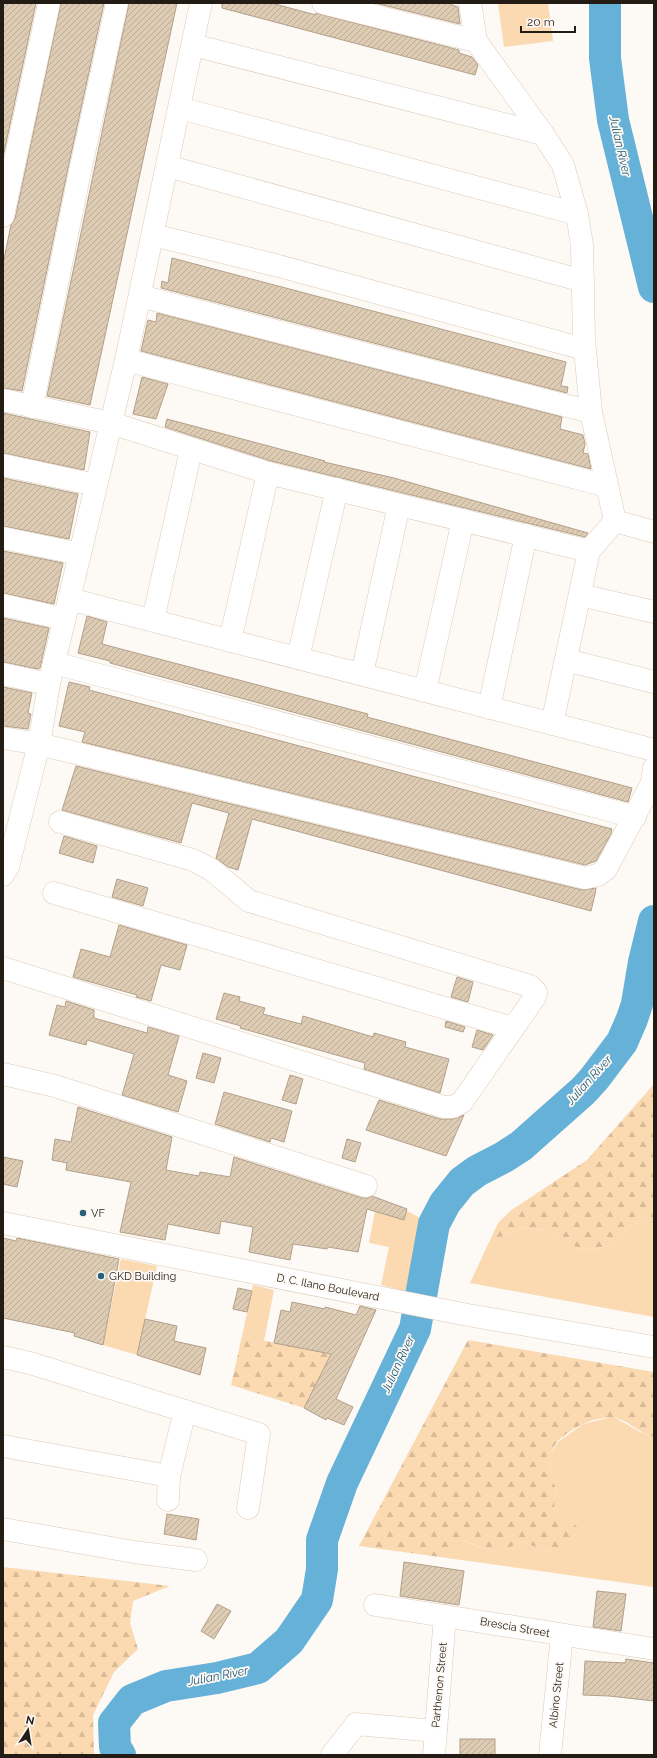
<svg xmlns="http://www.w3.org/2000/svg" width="657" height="1758" viewBox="0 0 657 1758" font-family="Raleway,sans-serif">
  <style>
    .grass { fill: #fbd9b1 }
    .forest { fill: url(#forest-firs) }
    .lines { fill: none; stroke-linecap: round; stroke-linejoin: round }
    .river { stroke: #66b1d7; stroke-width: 32 }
    .building { fill: url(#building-hatch); stroke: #b2a08a }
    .street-casing { stroke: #ddcab4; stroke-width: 23 }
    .secondary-casing { stroke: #ddcab4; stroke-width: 23 }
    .street { stroke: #fff; stroke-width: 22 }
    .secondary { stroke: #fff; stroke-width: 22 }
    .poi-dot { fill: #29617b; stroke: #fdf9f5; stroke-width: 1.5 }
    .labels { text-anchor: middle; stroke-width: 3.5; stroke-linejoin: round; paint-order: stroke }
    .poi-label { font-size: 11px; fill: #231c14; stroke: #fdf9f5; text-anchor: start }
    .street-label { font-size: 11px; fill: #231c14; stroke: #fdf9f5 }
    .water-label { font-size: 12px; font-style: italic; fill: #225b76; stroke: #fdf9f5 }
  </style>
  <defs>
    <pattern id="forest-firs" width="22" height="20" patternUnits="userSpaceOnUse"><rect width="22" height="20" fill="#fbd9b1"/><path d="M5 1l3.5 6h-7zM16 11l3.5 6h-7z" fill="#d7ba97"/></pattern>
    <pattern id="building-hatch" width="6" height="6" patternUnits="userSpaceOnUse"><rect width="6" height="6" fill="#ddcbb4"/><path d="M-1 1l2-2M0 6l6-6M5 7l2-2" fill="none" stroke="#bdae9a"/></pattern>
  </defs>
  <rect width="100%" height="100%" fill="#fdf9f5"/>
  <!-- grass -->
  <g class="grass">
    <path d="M 498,3 L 548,3 L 553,41 L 504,47 Z"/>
    <path d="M 396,1205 L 422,1219 L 408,1292 L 381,1285 L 389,1247 L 369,1243 L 375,1211 L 394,1217 Z"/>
    <path d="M 645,1220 L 654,1221 L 654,1317 L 470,1283 L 491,1238 L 498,1238 L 521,1228 L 545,1230 L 563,1237 L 577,1248 L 590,1249 L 612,1246 L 622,1239 L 630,1225 Z"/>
    <path d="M 121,1259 L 157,1266 L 137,1355 L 103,1345 Z"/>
    <path d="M 253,1285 L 274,1290 L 264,1341 L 242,1336 Z"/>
    <path d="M 612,1417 C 626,1422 639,1434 654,1437 L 654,1587 L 447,1558 L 463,1541 L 497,1553 L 521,1542 L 551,1552 L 558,1517 L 554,1510 L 556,1490 L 547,1457 L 558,1442 L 583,1424 Z"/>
  </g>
  <!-- forest -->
  <g class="forest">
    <path d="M 654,1084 L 654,1221 L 645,1220 L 630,1225 L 622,1239 L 612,1246 L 590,1249 L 577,1248 L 563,1237 L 545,1230 L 521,1228 L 498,1238 L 491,1238 L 498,1223 L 510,1211 L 587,1160 Z"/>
    <path d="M 242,1336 L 331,1354 L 304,1408 L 231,1385 Z"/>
    <path d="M 468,1340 L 654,1372 L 654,1437 C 642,1434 634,1426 624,1421 C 602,1411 574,1426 558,1441 C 554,1445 551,1452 547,1457 L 556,1490 L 554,1510 L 559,1517 L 570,1519 L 578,1528 L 567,1551 L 551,1552 L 521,1542 L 497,1553 L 464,1541 L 447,1558 L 359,1546 Z"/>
    <path d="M 3,1567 L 170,1586 L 133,1601 L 130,1623 L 138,1649 L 114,1672 L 93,1715 L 94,1755 L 3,1755 Z"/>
  </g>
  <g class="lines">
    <!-- river -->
    <g class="river">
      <path d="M 605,3 L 605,58 L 613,120 L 654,287"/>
      <path d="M 120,1755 L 115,1747 L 114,1723 L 132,1700 L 166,1686 L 217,1678 L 258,1668 L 289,1641 L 317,1600 L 322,1569 L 322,1540 L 342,1483 L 415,1329 L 434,1224 L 445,1203 L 462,1182 L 477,1171 L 504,1157 L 521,1146 L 583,1091 L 594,1079 L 622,1042 L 632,1019 L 637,1004 L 644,962 L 654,921"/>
    </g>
  </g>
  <!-- building -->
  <g class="building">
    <path d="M 3,3 L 36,3 L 3,157 Z"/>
    <path d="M 61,3 L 104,3 L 68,168 L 22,391 L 3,388 L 3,264 L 11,225 L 15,219 Z"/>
    <path d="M 129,3 L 177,3 L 90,405 L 47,396 Z"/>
    <path d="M 222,3 L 271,3 L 316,15 L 316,13 L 459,50 L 459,53 L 472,57 L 478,65 L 475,75 L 222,8 Z"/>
    <path d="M 375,3 L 452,3 L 452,5 L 458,7 L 460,24 Z"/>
    <path d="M 172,258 L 566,362 L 561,386 L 568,387 L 567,393 L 161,288 L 162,281 L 168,283 Z"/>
    <path d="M 157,313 L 562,417 L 560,429 L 583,435 L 585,444 L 583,453 L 588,454 L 591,469 L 141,351 L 148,320 L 156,322 Z"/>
    <path d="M 142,377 L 168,384 L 156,419 L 133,414 Z"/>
    <path d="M 3,413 L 90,432 L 84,470 L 3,453 Z"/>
    <path d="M 167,419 L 325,461 L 324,462 L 394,478 L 588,533 L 585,537 L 271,461 L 165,427 Z"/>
    <path d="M 3,478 L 78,494 L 69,539 L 3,526 Z"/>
    <path d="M 3,551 L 63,563 L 54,604 L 3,593 Z"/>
    <path d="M 87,616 L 107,622 L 102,644 L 368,714 L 367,717 L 632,788 L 629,799 L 628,802 L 110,663 L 110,661 L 78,653 Z"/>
    <path d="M 3,618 L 49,628 L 40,668 L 38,669 L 3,662 Z"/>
    <path d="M 69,682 L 90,687 L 89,690 L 612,829 L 611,834 L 596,861 L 585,865 L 82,742 L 85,732 L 59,726 Z"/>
    <path d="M 3,687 L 32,693 L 28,713 L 31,714 L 28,729 L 3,726 Z"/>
    <path d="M 76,766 L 582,890 L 596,888 L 595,894 L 591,911 L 252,819 L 238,870 L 228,867 L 216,858 L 229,813 L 192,803 L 181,843 L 62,810 Z"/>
    <path d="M 64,836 L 97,846 L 93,863 L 59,853 Z"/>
    <path d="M 117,879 L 148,888 L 143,906 L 112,897 Z"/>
    <path d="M 119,925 L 187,945 L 180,970 L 161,965 L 151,1001 L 136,997 L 137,995 L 73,977 L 81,949 L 110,957 Z"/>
    <path d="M 457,977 L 473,982 L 468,1002 L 451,997 Z"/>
    <path d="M 224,993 L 240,997 L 239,1001 L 265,1008 L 263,1014 L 301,1024 L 303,1016 L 373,1037 L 374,1033 L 406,1042 L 405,1047 L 449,1059 L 440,1093 L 364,1069 L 365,1063 L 240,1028 L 241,1026 L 216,1019 Z"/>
    <path d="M 66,1001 L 94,1010 L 94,1018 L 147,1033 L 148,1027 L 179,1036 L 168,1075 L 187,1081 L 178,1112 L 122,1095 L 134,1054 L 87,1040 L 86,1045 L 49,1035 L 57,1005 L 65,1007 Z"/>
    <path d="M 446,1021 L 465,1027 L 463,1032 L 445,1027 Z"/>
    <path d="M 477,1030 L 493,1035 L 483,1050 L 472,1047 Z"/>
    <path d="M 203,1053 L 221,1058 L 214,1083 L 196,1078 Z"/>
    <path d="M 290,1075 L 303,1079 L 296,1104 L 282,1100 Z"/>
    <path d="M 224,1092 L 292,1111 L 284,1142 L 271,1138 L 270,1142 L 215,1124 Z"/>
    <path d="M 379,1100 L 440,1119 L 453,1119 L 464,1115 L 446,1156 L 366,1130 Z"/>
    <path d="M 78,1107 L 172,1137 L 166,1170 L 199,1176 L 200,1172 L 230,1177 L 234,1157 L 362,1198 L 368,1198 L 372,1196 L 407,1209 L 404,1220 L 367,1209 L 358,1252 L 328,1247 L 327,1249 L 293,1244 L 290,1260 L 249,1252 L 253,1227 L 221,1221 L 219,1234 L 168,1224 L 165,1240 L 120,1232 L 131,1182 L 66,1170 L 67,1163 L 52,1160 L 55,1139 L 71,1142 Z"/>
    <path d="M 347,1139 L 361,1143 L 355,1162 L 342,1158 Z"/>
    <path d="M 3,1157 L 23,1161 L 17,1187 L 3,1184 Z"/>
    <path d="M 3,1238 L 16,1241 L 17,1238 L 119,1259 L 103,1345 L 74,1336 L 75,1333 L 3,1318 Z"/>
    <path d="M 238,1288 L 252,1291 L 247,1312 L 233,1309 Z"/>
    <path d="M 292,1302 L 325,1309 L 325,1307 L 356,1315 L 360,1306 L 376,1310 L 336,1399 L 353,1407 L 344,1425 L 327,1418 L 326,1420 L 304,1408 L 331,1354 L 274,1343 L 281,1310 L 290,1312 Z"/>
    <path d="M 145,1319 L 177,1326 L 174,1341 L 206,1348 L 200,1375 L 137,1355 Z"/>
    <path d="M 167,1514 L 199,1519 L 196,1540 L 164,1534 Z"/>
    <path d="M 404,1562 L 464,1571 L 459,1605 L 400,1596 Z"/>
    <path d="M 597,1591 L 626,1594 L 621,1631 L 593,1627 Z"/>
    <path d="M 217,1604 L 231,1611 L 214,1639 L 201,1631 Z"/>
    <path d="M 626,1659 L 654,1663 L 654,1701 L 609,1696 L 583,1695 L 585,1661 L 625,1663 Z"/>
    <rect x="460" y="1739" width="35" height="16"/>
  </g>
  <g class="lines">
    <defs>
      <g id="street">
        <path d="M 323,3 L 476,41"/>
        <path d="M 470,3 L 476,41 L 543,134 L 563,165 L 577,214 L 582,245 L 584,340 L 591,412 L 615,521"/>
        <path d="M 193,45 L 543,134"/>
        <path d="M 180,108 L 577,214"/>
        <path d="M 167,166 L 583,281"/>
        <path d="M 3,216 L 49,3"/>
        <path d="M 153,235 L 275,265 L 584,349"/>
        <path d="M 140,296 L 591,412"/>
        <path d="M 126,360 L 607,486"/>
        <path d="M 3,400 L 111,423 L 268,473 L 589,551"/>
        <path d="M 32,407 L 80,171 L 117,3"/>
        <path d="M 3,465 L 96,485"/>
        <path d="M 615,521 L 654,532"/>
        <path d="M 3,538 L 80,554"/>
        <path d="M 580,595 L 654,612"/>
        <path d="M 69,599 L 654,750"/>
        <path d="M 3,605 L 64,619"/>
        <path d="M 153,620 L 191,450"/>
        <path d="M 230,641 L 268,473"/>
        <path d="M 298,658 L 337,489"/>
        <path d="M 566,660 L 654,682"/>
        <path d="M 54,663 L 635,817"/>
        <path d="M 3,674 L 49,684"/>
        <path d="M 362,674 L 399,505"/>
        <path d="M 425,691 L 463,520"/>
        <path d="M 489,708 L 526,535"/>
        <path d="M 552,724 L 589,551 L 615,521"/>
        <path d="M 3,738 L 39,744 L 585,878 L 598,875 L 606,869 L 652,783 L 654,768"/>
        <path d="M 3,875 L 8,867 L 39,744 L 49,684 L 126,360 L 201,3"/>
        <path d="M 54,893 L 513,1028"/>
        <path d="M 3,968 L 444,1107 L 453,1107 L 462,1102 L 535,997 L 536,992 L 530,986 L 249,901 L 212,870 L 193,860 L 60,822"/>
        <path d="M 3,1074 L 55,1086 L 366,1186"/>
        <path d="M 3,1357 L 30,1363 L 259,1434 L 248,1508"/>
        <path d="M 3,1446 L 169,1476"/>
        <path d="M 168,1500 L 169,1476 L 185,1411"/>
        <path d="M 3,1529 L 134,1552 L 196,1560"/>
        <path d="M 375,1605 L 654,1649"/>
        <path d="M 332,1755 L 356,1724 L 436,1731"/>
        <path d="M 434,1755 L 445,1616"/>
        <path d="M 550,1755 L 562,1635"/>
      </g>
      <path id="secondary" d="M 3,1223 L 468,1315 L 654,1347"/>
    </defs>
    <!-- street casing -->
    <use href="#street" class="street-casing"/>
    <!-- secondary casing -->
    <use href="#secondary" class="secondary-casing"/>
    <!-- street -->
    <use href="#street" class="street"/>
    <!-- secondary -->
    <use href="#secondary" class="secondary"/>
  </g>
  <!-- markers -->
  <g class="poi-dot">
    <circle cx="83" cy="1213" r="4"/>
    <circle cx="101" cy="1276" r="4"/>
  </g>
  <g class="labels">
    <!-- poi labels -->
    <g class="poi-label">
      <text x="91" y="1217">VF</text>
      <text x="109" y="1280">GKD Building</text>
    </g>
    <!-- street labels -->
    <g class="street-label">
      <text transform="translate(328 1287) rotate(11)" y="4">D. C. Ilano Boulevard</text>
      <text transform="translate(515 1627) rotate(10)" y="4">Brescia Street</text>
      <text transform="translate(439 1685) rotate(-85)" y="4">Parthenon Street</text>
      <text transform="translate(556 1695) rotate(-84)" y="4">Albino Street</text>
    </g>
    <!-- water labels -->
    <g class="water-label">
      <text transform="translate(620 146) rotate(77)" y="4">Julian River</text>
      <text transform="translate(589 1080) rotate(-48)" y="4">Julian River</text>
      <text transform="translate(398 1364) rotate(-65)" y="4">Julian River</text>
      <text transform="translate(218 1676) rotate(-11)" y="4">Julian River</text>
    </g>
  </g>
  <!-- border -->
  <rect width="657" height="1758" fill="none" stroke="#231c14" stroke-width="8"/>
  <!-- north arrow -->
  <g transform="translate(28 1730) rotate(12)" stroke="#fdf9f5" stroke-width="3" paint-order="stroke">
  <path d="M0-3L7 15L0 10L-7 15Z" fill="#231c14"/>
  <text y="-6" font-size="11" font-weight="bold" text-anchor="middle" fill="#231c14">N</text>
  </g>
  <!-- scale -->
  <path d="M521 26v6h54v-6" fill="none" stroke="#231c14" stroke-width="2"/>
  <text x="527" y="26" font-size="12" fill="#231c14" stroke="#fdf9f5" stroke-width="3" paint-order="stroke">20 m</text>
</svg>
